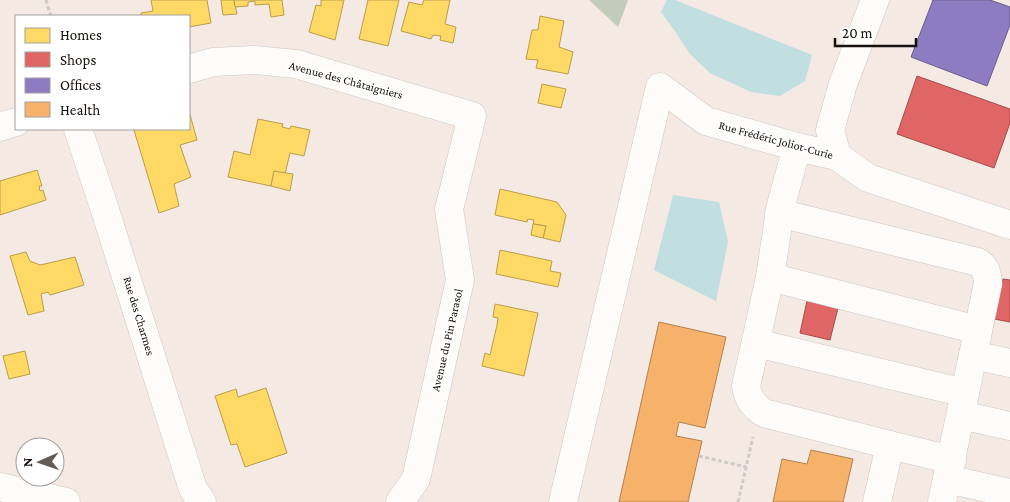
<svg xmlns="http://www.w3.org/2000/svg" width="1010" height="502" viewBox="0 0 1010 502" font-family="'Crimson Pro',serif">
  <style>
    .forest { fill: #c2ccba }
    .water { fill: #c1dee1 }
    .homes { fill: #ffd966; stroke: #b99d4b }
    .shops { fill: #e06666; stroke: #a44c4b }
    .offices { fill: #8e7cc3; stroke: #6a5c8c }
    .health { fill: #f6b26b; stroke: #b3814f }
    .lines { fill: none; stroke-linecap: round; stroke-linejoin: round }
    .minor-casing { stroke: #cfc6c2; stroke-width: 29 }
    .path { stroke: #cecac8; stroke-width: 3; stroke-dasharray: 4 2.5; stroke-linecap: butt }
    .minor { stroke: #fdfcfb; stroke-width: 28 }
    .labels { text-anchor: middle; stroke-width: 5; stroke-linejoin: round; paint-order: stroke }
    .street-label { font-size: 12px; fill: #17100d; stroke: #fff }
  </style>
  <rect width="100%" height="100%" fill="#f4e9e3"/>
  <!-- forest -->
  <path class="forest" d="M 589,0 L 628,0 L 618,27 Z"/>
  <!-- water -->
  <g class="water">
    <path d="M 667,0 L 675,0 L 812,55 L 805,81 L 780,96 L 751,92 L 710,73 L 690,54 L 675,31 L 661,12 Z"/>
    <path d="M 673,195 L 719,202 L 728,242 L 716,301 L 654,270 Z"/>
  </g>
  <!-- homes -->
  <g class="homes">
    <path d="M 151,0 L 207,0 L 211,23 L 189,27 L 189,16 L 141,16 L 141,13 L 153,11 Z"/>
    <path d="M 221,0 L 234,0 L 237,14 L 223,15 Z"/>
    <path d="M 234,0 L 282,0 L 284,15 L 271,17 L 269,4 L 255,5 L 255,1 L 248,2 L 248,6 L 235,7 Z"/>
    <path d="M 321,0 L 344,0 L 335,40 L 309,32 L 316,5 L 321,6 Z"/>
    <path d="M 368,0 L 399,0 L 388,46 L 359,39 Z"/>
    <path d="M 424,0 L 450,0 L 445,24 L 456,27 L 453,43 L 440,40 L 441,36 L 433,35 L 431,39 L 401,31 L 409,2 L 422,5 Z"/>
    <path d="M 540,16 L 564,21 L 559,47 L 573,52 L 568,74 L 536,68 L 538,60 L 526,59 L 532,30 L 538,30 Z"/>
    <path d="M 542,84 L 566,89 L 561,108 L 538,103 Z"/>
    <path d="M 189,111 L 197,140 L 180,145 L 191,177 L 174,184 L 179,206 L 159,213 L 134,130 L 138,129 L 189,129 Z"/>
    <path d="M 258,119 L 283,124 L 282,127 L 290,129 L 291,126 L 310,130 L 304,156 L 290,153 L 285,174 L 274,171 L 271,186 L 228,177 L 234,151 L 250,155 Z"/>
    <path d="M 37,170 L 42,186 L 39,186 L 40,191 L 43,190 L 46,200 L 0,215 L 0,181 Z"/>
    <path d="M 274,171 L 293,174 L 290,191 L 271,186 Z"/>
    <path d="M 500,189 L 557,202 L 566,215 L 560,242 L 543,238 L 546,226 L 533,224 L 534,220 L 528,219 L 527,222 L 495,215 Z"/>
    <path d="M 533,224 L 546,226 L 543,238 L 531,235 Z"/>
    <path d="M 500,250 L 552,261 L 550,271 L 561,273 L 558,287 L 496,274 Z"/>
    <path d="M 26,252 L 30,261 L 40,265 L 75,257 L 84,285 L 50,295 L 48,292 L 41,294 L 44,311 L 28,315 L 10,256 Z"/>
    <path d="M 495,304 L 538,313 L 524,376 L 482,366 L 485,353 L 490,355 L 497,325 L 498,318 L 493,317 Z"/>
    <path d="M 25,351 L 30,374 L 9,379 L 3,356 Z"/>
    <path d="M 266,388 L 287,453 L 245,467 L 237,444 L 231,445 L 215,396 L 236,389 L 238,397 Z"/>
  </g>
  <!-- shops -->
  <g class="shops">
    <path d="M 917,76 L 1010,109 L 1010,123 L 994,168 L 897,134 Z"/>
    <path d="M 1003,279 L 1010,280 L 1010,322 L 994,319 Z"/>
    <path d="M 807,301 L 838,308 L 830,340 L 800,333 Z"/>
  </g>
  <!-- offices -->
  <path class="offices" d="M 933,0 L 990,0 L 1010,7 L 1010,25 L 987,86 L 911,57 Z"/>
  <!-- health -->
  <g class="health">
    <path d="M 659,322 L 726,337 L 705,428 L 679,422 L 676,436 L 702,441 L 688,502 L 619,502 Z"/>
    <path d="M 811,450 L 853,459 L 843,502 L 773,502 L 782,459 L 807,464 Z"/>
  </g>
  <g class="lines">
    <defs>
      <g id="minor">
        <path d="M 189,69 L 213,62 L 254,60 L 296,64 L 472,116 L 449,209 L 460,280 L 416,479 L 400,502"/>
        <path d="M 0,127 L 16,122"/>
        <path d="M 78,129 L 105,210 L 193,489 L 202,502"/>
        <path d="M 797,147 L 781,205 L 770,277 L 746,386 C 748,399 753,405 764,413 L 890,445 L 877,502"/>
        <path d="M 837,156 L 830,130 L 843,84 L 875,0"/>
        <path d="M 779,213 L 978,262 C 986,267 987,273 988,283 L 973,355"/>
        <path d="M 770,277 L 978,330"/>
        <path d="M 756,343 L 965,393"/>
        <path d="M 961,415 L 1010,426"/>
        <path d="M 890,445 L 952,460"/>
        <path d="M 947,479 L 1010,493"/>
        <path d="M 0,487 L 66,502"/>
        <path d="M 563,502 L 660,87 L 706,121 L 797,147 L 837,156 L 868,178 L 1010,225"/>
        <path d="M 942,502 L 973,355 L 1010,363"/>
      </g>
    </defs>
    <!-- minor casing -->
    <use href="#minor" class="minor-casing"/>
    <!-- path -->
    <g class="path">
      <path d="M 46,0 L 51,16"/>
      <path d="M 699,456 L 746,467"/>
      <path d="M 738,502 L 753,437"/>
    </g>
    <!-- minor -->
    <use href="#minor" class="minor"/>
  </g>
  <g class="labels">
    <!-- street labels -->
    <g class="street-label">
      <text transform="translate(346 80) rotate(15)" y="4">Avenue des Châtaigniers</text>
      <text transform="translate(776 140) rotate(15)" y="4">Rue Frédéric Joliot-Curie</text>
      <text transform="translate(139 316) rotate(73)" y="4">Rue des Charmes</text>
      <text transform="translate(447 340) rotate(-77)" y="4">Avenue du Pin Parasol</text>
    </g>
  </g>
  <!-- legend -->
  <rect x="15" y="15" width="175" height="115" fill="#ffffff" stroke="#a29f9e"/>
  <rect x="25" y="28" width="25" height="15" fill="#ffd966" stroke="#a29f9e"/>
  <text x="60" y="40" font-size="15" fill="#17100d">Homes</text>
  <rect x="25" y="52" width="25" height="15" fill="#e06666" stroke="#a29f9e"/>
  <text x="60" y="65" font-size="15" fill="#17100d">Shops</text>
  <rect x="25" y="78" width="25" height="15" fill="#8e7cc3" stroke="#a29f9e"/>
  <text x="60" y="90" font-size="15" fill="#17100d">Offices</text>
  <rect x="25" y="102" width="25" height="15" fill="#f6b26b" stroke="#a29f9e"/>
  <text x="60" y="115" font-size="15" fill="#17100d">Health</text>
  <!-- north arrow -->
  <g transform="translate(40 462) rotate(268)"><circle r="24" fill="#ffffff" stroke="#a29f9e"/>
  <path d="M0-4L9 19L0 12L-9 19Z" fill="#645c58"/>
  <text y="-8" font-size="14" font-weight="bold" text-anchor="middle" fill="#17100d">N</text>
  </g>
  <!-- scale -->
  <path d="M835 38v8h81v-8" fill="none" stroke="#17100d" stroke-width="2.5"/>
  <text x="842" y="38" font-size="15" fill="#17100d" stroke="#ffffff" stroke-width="4" paint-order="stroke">20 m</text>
</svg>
